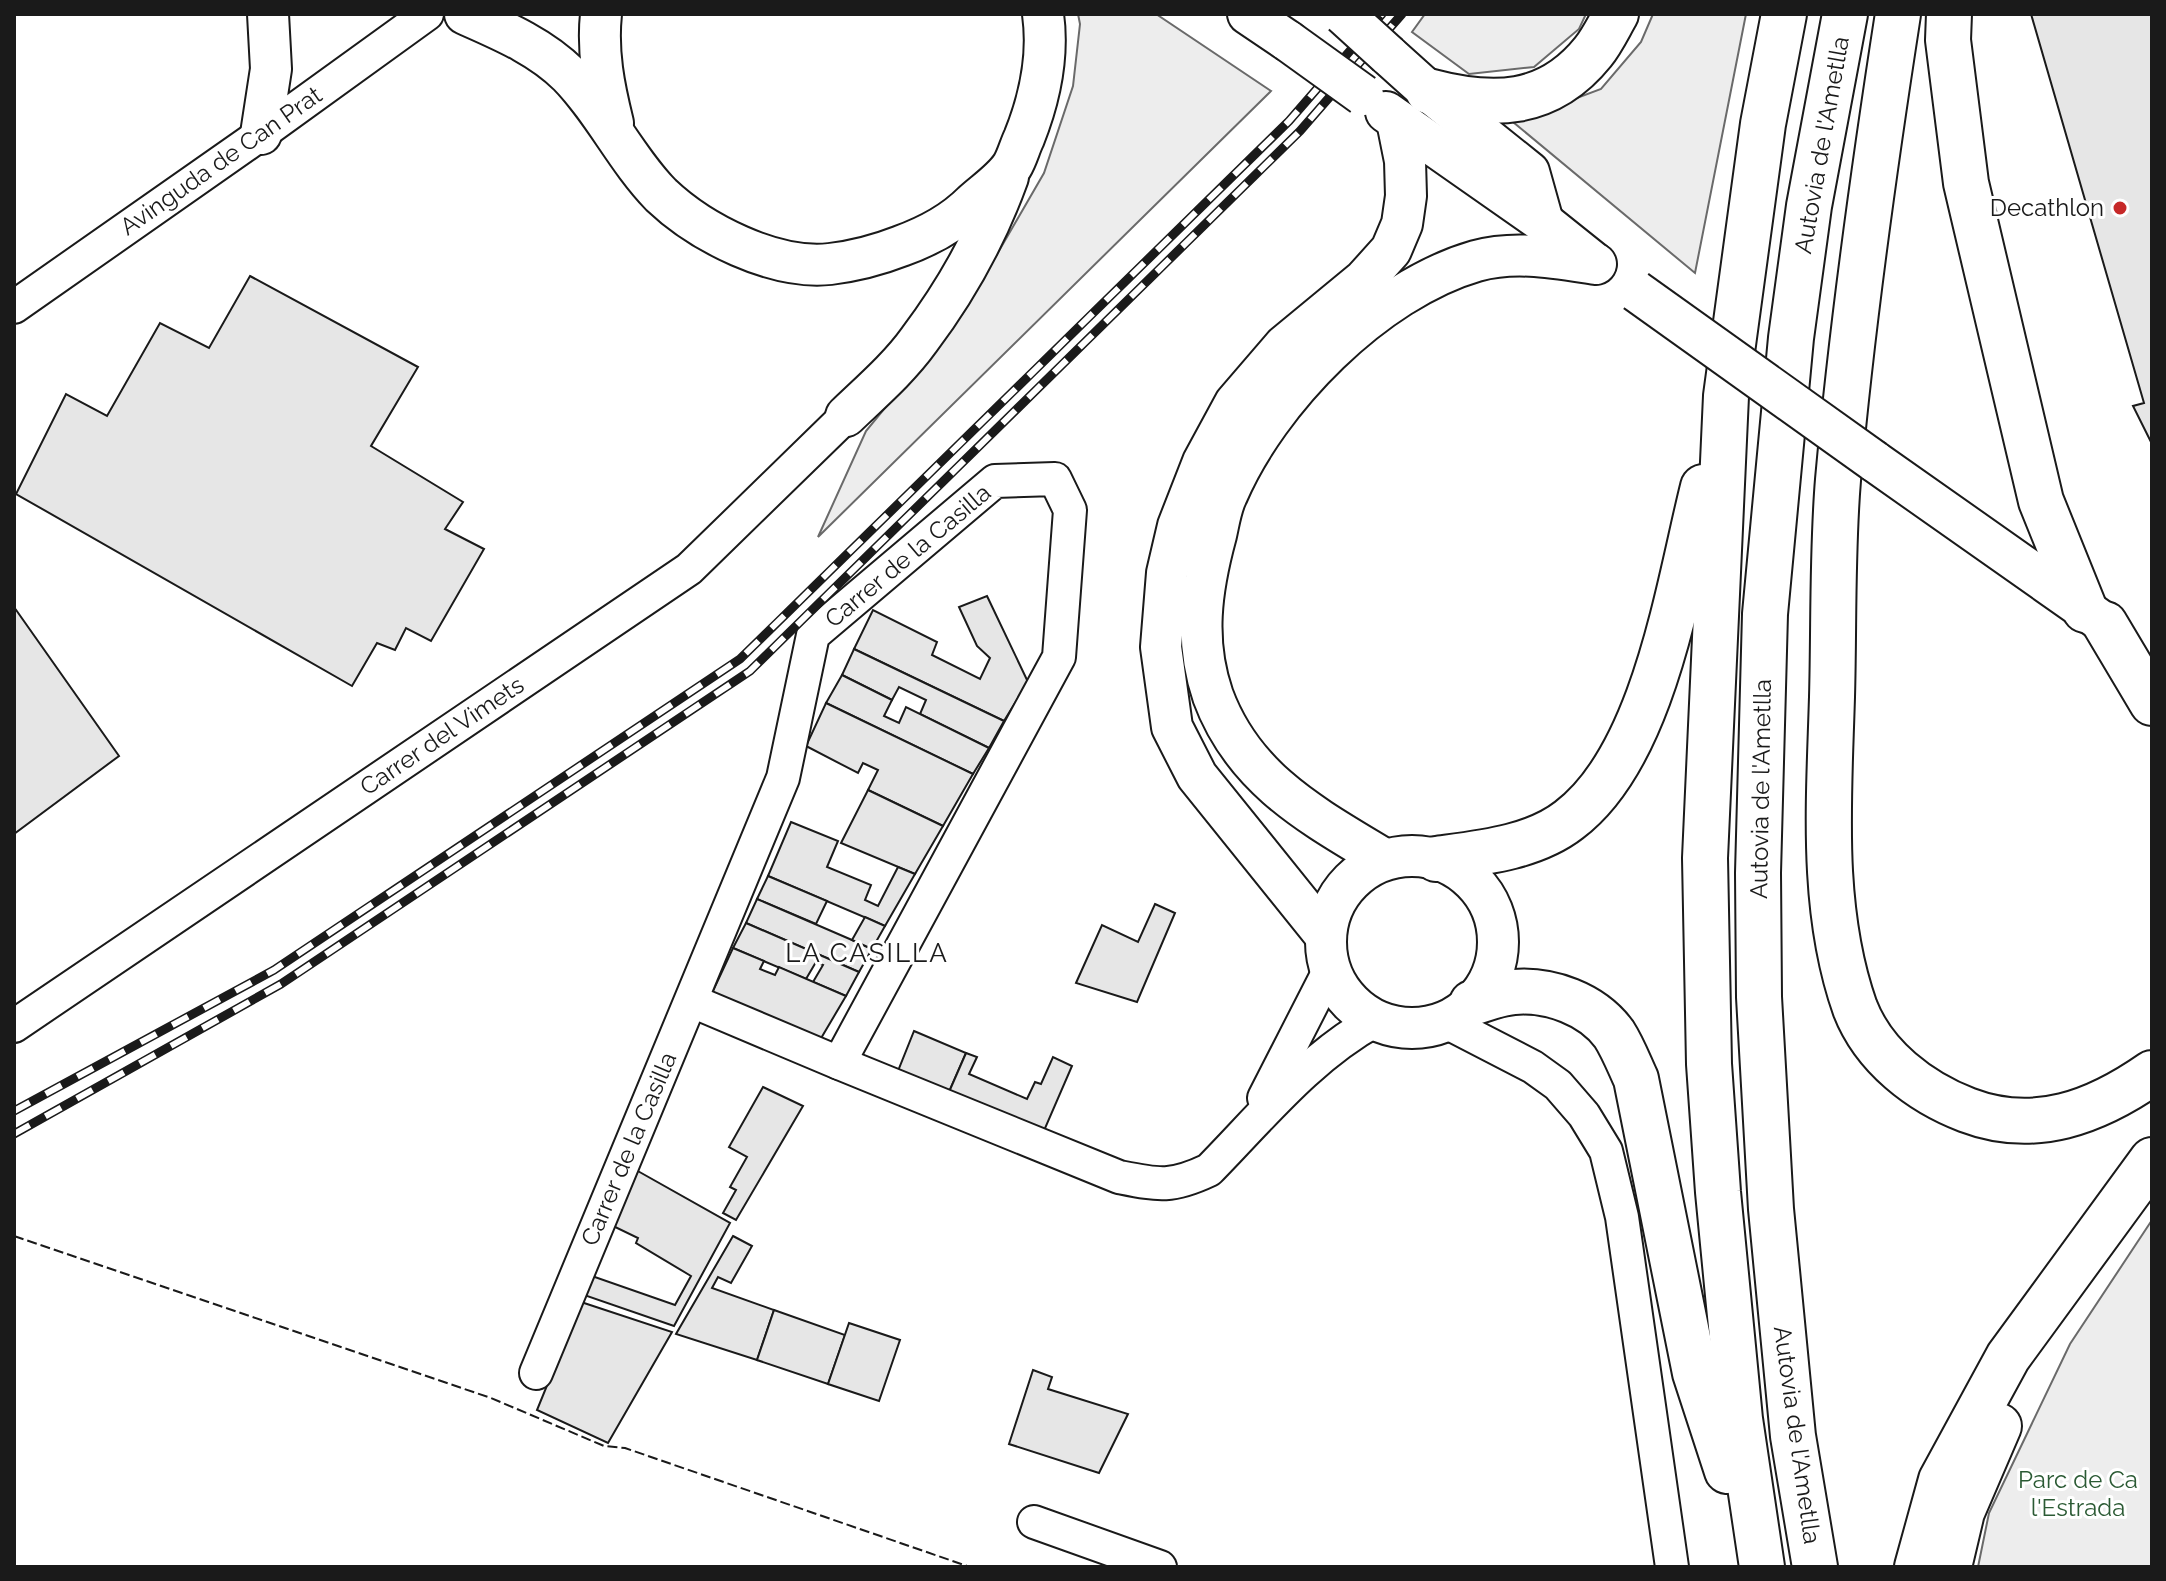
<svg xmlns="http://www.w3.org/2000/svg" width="2166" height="1581" viewBox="0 0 2166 1581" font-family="Raleway,sans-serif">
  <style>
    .built { fill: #ededed; stroke: #6a6a6a; stroke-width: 2 }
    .building { fill: #e6e6e6; stroke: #1a1a1a; stroke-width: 2 }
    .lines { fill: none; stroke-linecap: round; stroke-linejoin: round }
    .minor-casing { stroke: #1a1a1a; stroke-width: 36 }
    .tertiary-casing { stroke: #1a1a1a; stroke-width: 44 }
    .motorway-casing { stroke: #1a1a1a; stroke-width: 48 }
    .minor { stroke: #fff; stroke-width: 32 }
    .tertiary { stroke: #fff; stroke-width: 40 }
    .motorway { stroke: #fff; stroke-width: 44 }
    .rail-casing { stroke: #1a1a1a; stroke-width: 9 }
    .rail { stroke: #fff; stroke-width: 6; stroke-dasharray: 18; stroke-linecap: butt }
    .tertiary-bridge-casing { stroke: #1a1a1a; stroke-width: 44; stroke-linecap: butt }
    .tertiary-bridge { stroke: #fff; stroke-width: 40 }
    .fence { stroke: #1a1a1a; stroke-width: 2; stroke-dasharray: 10 4; stroke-linecap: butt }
    .poi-dot { fill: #c62828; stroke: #fff; stroke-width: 3 }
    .labels { text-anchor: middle; stroke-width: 6; stroke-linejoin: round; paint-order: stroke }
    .street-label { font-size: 24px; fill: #1a1a1a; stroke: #fff }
    .poi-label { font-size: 24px; fill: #1a1a1a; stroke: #fff; text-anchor: end }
    .park-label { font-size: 24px; fill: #2b5a34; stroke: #fff }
    .neighbourhood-label { font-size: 26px; letter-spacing: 2px; fill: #1a1a1a; stroke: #fff }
  </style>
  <rect width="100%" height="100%" fill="#fff"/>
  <!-- built -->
  <g class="built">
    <path d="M 1078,14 L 1156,14 L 1271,91 L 818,537 L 866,431 L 963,313 L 1044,173 L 1073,86 L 1080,24 Z"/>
    <path d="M 1425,14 L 1586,14 L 1579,29 L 1534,67 L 1469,74 L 1412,32 Z"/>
    <path d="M 1653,14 L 1746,14 L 1695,273 L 1513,122 L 1601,89 L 1641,42 Z"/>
    <path d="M 2152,1220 L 2152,1567 L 1978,1567 L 1989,1513 L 2070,1344 Z"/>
  </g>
  <!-- building -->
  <g class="building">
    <path d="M 2031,14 L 2152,14 L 2152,444 L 2133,406 L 2144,403 Z"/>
    <path d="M 250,276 L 418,367 L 371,446 L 463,502 L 445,529 L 484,549 L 431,641 L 406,628 L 395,650 L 377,643 L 352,686 L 16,494 L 66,394 L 107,416 L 160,323 L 209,348 Z"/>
    <path d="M 987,596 L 1028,682 L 1004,721 L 854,649 L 873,610 L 937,642 L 932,655 L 980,679 L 990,658 L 977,646 L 959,607 Z"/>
    <path d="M 14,607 L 119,756 L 14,834 Z"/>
    <path d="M 854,649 L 1004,721 L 989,748 L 920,714 L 926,700 L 899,687 L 892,700 L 842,675 Z"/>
    <path d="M 842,675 L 892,700 L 884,716 L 899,723 L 906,707 L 989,748 L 973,774 L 826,703 Z"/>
    <path d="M 826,703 L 973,774 L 943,826 L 868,790 L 878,770 L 863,763 L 858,773 L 806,746 Z"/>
    <path d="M 868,790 L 943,826 L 915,874 L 841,843 Z"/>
    <path d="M 791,822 L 838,841 L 827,867 L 871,885 L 865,900 L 878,906 L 898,867 L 915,874 L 885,926 L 768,876 Z"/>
    <path d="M 768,876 L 827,901 L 816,924 L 757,899 Z"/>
    <path d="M 757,899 L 852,940 L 872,949 L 859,972 L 746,923 Z"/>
    <path d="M 1155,904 L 1175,913 L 1137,1002 L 1076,983 L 1102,925 L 1138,942 Z"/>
    <path d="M 865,917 L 885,926 L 872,949 L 852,940 Z"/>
    <path d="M 746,923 L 859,972 L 846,996 L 813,982 L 823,965 L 816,962 L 806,979 L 733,948 Z"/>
    <path d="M 733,948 L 764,961 L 760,969 L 775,975 L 779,967 L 846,996 L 820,1040 L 712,993 Z"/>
    <path d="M 914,1031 L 966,1053 L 949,1092 L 898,1071 Z"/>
    <path d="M 966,1053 L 977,1057 L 969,1074 L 1027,1099 L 1035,1082 L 1041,1084 L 1053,1057 L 1072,1066 L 1043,1133 L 949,1092 Z"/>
    <path d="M 763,1087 L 803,1106 L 736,1220 L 723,1213 L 736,1190 L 730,1187 L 747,1157 L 729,1147 Z"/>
    <path d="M 636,1170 L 730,1223 L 674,1326 L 584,1295 L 592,1276 L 675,1305 L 691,1276 L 636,1243 L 638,1238 L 613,1226 Z"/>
    <path d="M 733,1236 L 752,1246 L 731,1283 L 718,1277 L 712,1288 L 774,1310 L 757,1360 L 676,1334 Z"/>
    <path d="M 581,1302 L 672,1332 L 608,1443 L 537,1410 Z"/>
    <path d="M 774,1310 L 845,1335 L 828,1384 L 757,1360 Z"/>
    <path d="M 849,1323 L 900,1340 L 879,1401 L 828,1384 Z"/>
    <path d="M 1033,1370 L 1052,1377 L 1048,1389 L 1128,1414 L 1099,1473 L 1009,1444 Z"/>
  </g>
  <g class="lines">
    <defs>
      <g id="minor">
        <path d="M 14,307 L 261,134 L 427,14"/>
        <path d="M 692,1001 L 839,1063 L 1119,1177 C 1159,1185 1171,1188 1209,1170 C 1262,1116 1309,1057 1376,1020"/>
        <path d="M 1444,1021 L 1533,1067 L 1558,1085 L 1584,1115 L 1606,1151 L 1622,1217 L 1672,1567"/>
        <path d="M 14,1026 L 689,569 L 846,416"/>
        <path d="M 1264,1098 L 1330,969"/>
        <path d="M 536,1373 L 783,778 L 813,635 L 995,481 L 1055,479 L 1070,510 L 1059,657 L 839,1063"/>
        <path d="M 1034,1522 L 1160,1567"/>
      </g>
      <g id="tertiary">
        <path d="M 465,14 C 501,30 540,46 569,75 C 604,111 626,159 661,195 C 701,233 774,270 830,264 C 855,261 878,255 901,246 C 926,237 953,223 973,203 C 985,192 1003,180 1012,166 C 1017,158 1020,146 1024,138 C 1040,98 1049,57 1043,14"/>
        <path d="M 601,14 C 597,52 604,87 613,123"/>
        <path d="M 1248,14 L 1288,41"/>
        <path d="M 1388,55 L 1428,91 L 1529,172 L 1543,222"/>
        <path d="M 1386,112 L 1543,222 L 1593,262"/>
        <path d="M 261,134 L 271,69 L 268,14"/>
        <path d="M 846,416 C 871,392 899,368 919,340 C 956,291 987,235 1008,177"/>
        <path d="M 1874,461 L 2097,618"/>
        <circle cx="1412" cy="942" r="86"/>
        <path d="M 1384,859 C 1313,816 1244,780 1213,696 C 1194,641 1201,590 1216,535 C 1219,522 1221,507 1227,495 C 1268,399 1375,290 1476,261 C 1516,250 1556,258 1596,264"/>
        <path d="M 1325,935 L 1197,776 L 1172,727 L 1161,647 L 1167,573 L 1178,526 L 1203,462 L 1235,403 L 1284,346 L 1364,280 L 1391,250 L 1402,224 L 1406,196 L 1405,161 L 1397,121"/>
      </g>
      <g id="motorway">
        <path d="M 1898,14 C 1874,168 1852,324 1838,480 C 1832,552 1834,625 1832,697 C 1829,800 1820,909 1855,1008 C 1874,1057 1920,1092 1967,1110 C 2035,1136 2096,1112 2152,1073"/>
        <path d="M 1949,14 L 1948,40 L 1966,183 L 2041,501 L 2085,610"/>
        <path d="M 1428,91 C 1492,108 1548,108 1593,52 C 1602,41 1609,26 1616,14"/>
        <path d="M 2105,624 L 2152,703"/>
        <path d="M 1436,859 C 1480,853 1533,848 1569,820 C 1654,756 1678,587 1703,487"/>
        <path d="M 1472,1003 C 1485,999 1500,993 1514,992 C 1550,989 1592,1004 1614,1034 C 1623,1048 1629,1064 1636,1079 L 1695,1373 L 1727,1471"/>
        <path d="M 1762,1567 L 1740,1419 L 1718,1192 L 1709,1064 L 1705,858 L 1726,396 L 1763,124 L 1784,14"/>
        <path d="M 1815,1567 L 1793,1436 L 1771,1209 L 1759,997 L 1758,873 L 1765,614 L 1791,338 L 1809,206 L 1845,14"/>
        <path d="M 1917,1567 L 1941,1480 L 2008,1357 L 2152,1160"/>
        <path d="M 1949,1567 L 1962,1512 L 1999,1426"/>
      </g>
    </defs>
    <!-- minor casing -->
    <use href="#minor" class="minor-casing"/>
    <!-- tertiary casing -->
    <use href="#tertiary" class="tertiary-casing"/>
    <!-- motorway casing -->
    <use href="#motorway" class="motorway-casing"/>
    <!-- minor -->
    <use href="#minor" class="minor"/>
    <!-- tertiary -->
    <use href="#tertiary" class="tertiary"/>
    <!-- motorway -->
    <use href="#motorway" class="motorway"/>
    <defs>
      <g id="rail">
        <path d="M 14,1111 L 274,970 L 740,659 L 1289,121 L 1382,14"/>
        <path d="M 14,1134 L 281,984 L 750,671 L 1300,131 L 1402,14"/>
      </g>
    </defs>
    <!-- rail casing -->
    <use href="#rail" class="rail-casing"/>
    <!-- rail -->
    <use href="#rail" class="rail"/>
    <defs>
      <g id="tertiary-bridge">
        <path d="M 1343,14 L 1388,55"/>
        <path d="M 1288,41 L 1363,95"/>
        <path d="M 1636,291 L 1874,461"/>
      </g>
    </defs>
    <!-- tertiary-bridge casing -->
    <use href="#tertiary-bridge" class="tertiary-bridge-casing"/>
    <!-- tertiary-bridge -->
    <use href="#tertiary-bridge" class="tertiary-bridge"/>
    <!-- fence -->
    <path class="fence" d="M 14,1236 L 491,1398 L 604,1446 L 625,1448 L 970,1567"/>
  </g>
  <!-- markers -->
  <circle class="poi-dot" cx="2120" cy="208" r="8"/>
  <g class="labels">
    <!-- street labels -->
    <g class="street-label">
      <text transform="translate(1822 145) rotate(-80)" y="8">Autovia de l'Ametlla</text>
      <text transform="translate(221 161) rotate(-35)" y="8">Avinguda de Can Prat</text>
      <text transform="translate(908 556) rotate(-40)" y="8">Carrer de la Casilla</text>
      <text transform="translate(442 736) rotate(-34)" y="8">Carrer del Vimets</text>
      <text transform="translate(1761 789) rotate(-89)" y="8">Autovia de l'Ametlla</text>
      <text transform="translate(629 1149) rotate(-67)" y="8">Carrer de la Casilla</text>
      <text transform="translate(1797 1435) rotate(82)" y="8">Autovia de l'Ametlla</text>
    </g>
    <!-- poi labels -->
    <g class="poi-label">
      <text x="2104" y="216">Decathlon</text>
    </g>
    <!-- park labels -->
    <g class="park-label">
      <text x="2078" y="1488">Parc de Ca<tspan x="2078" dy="28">l'Estrada</tspan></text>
    </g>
    <!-- neighbourhood labels -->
    <g class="neighbourhood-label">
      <text x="867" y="962">LA CASILLA</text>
    </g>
  </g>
  <!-- border -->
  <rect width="2166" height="1581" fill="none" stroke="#1a1a1a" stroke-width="32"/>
</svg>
